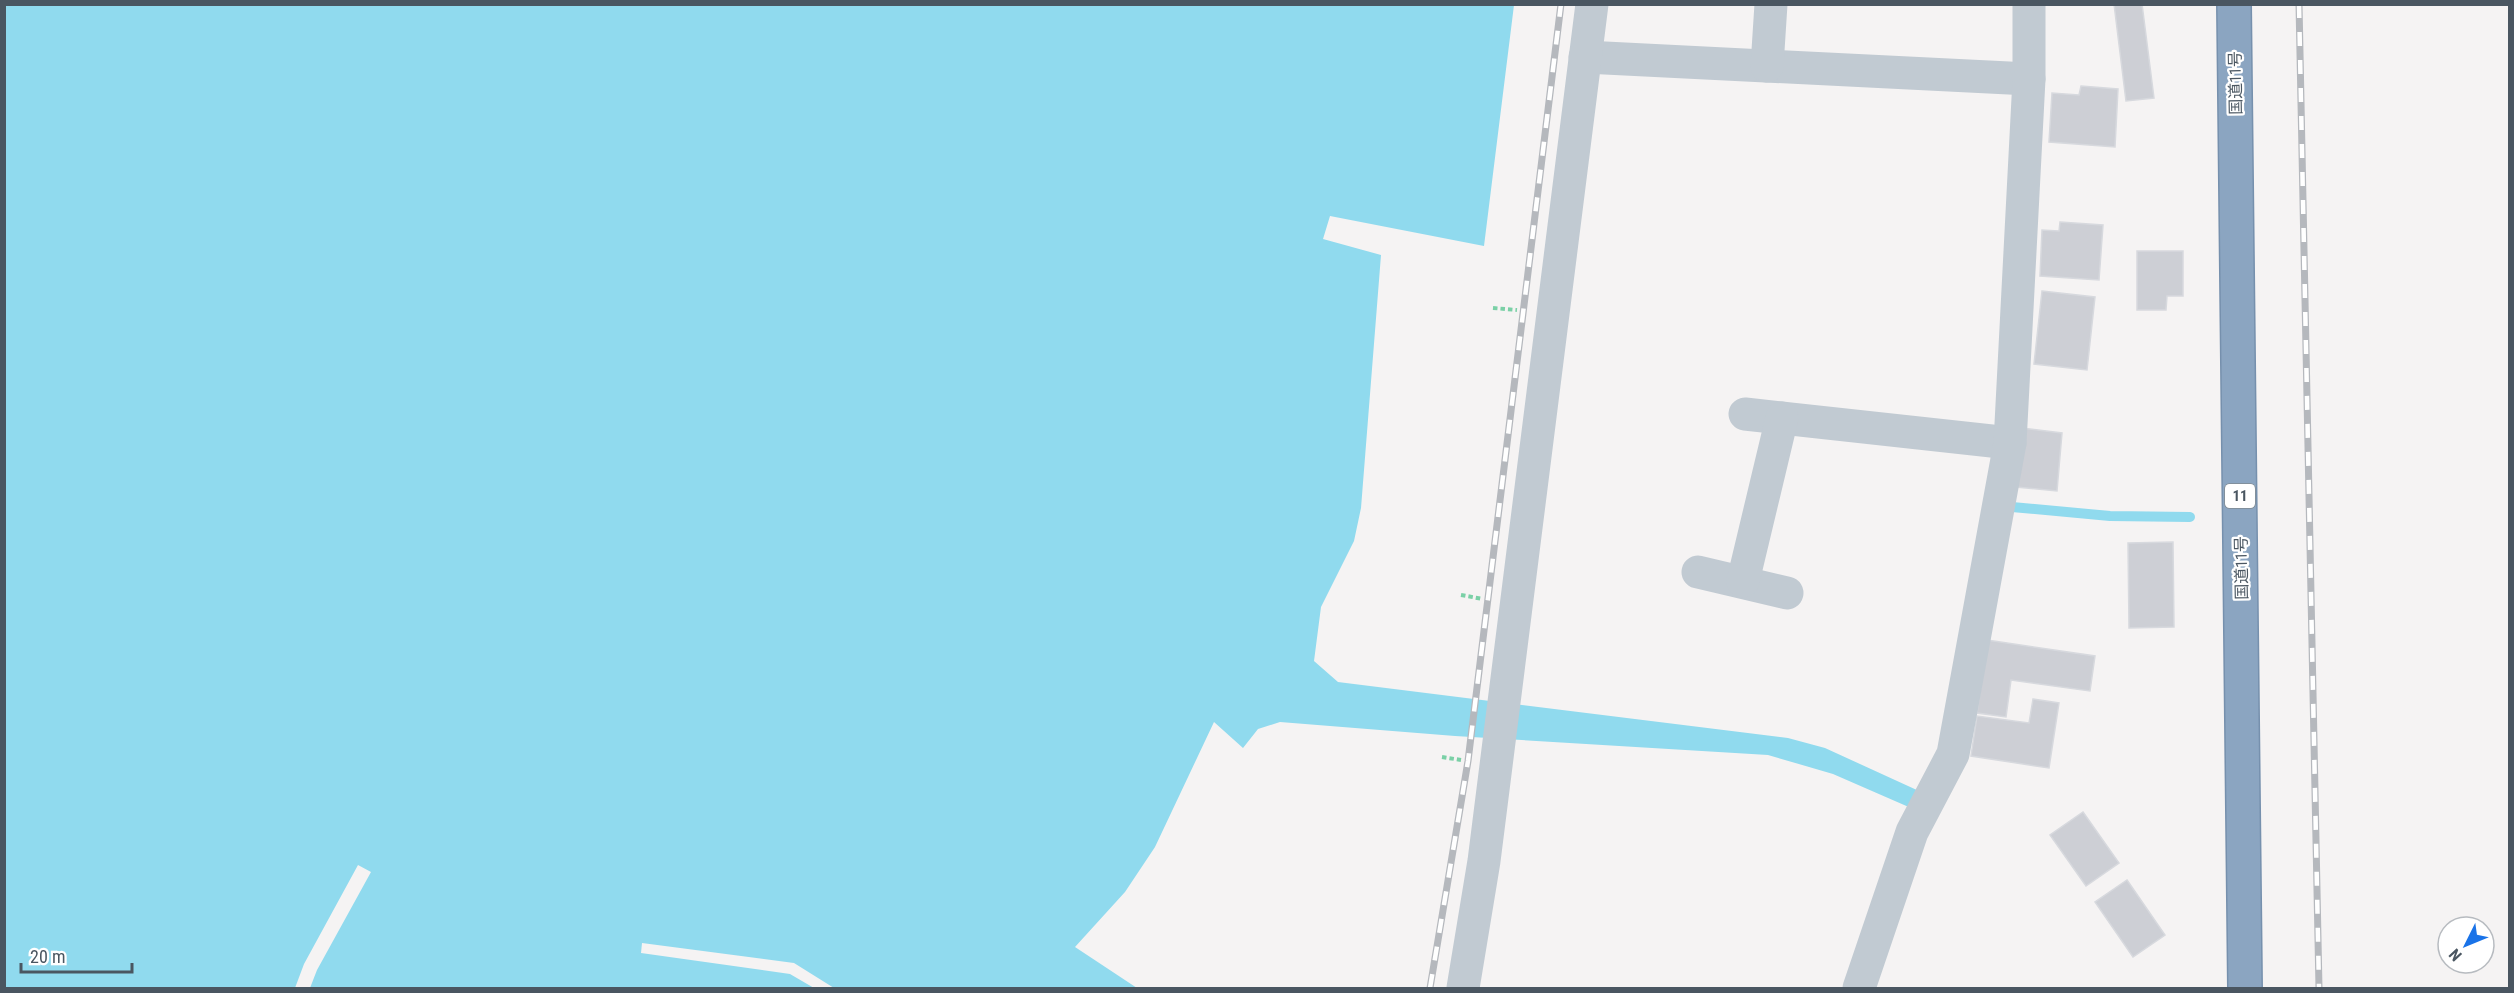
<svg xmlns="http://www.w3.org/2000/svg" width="2514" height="993" viewBox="0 0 2514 993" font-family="'Roboto Condensed','Noto Sans JP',sans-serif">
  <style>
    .water { fill: #90daee }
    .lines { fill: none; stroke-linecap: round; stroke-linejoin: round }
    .stream { stroke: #90daee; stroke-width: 10 }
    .building { fill: #cdcfd5; stroke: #d7d9de; stroke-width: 1.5 }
    .highway-casing { stroke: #7690ad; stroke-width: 36 }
    .path { stroke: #7ad0a6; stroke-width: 4; stroke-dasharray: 4.5 3; stroke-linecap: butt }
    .minor { stroke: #c1cad2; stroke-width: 33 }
    .highway { stroke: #8ba5c1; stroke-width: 33 }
    .rail-casing { stroke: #b5b8bd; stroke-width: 7 }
    .rail { stroke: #fff; stroke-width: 4.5; stroke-dasharray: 14; stroke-linecap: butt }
    .labels { text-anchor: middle; stroke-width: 4.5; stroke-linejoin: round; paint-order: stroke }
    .shield { fill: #fff; stroke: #808990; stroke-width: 1.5 }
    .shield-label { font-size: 15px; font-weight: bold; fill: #4a5661 }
    .street-label { font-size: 16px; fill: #4a5661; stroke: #fff }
  </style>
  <rect width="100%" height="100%" fill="#f5f3f3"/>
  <!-- water -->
  <path class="water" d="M 5,5 L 1514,5 L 1484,246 L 1330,216 L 1323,239 L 1381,255 L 1361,508 L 1354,541 L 1321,607 L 1314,661 L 1338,682 L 1788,738 L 1825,748 L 1919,791 L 1911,808 L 1833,774 L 1768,755 L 1455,736 L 1280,722 L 1258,729 L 1243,748 L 1214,722 L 1155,847 L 1125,892 L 1075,947 L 1137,988 L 834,988 L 794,963 L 642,943 L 641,953 L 790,974 L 814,988 L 310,988 L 317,970 L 371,872 L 358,865 L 304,964 L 295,988 L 5,988 Z"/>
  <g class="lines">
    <!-- stream -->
    <path class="stream" d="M 2012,507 L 2110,516 L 2190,517"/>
  </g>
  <!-- building -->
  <g class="building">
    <path d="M 2114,4 L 2142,4 L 2154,98 L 2126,101 Z"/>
    <path d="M 2081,86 L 2118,89 L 2115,147 L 2049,142 L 2052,93 L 2079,95 Z"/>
    <path d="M 2060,222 L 2103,225 L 2099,280 L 2040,276 L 2042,230 L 2059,231 Z"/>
    <path d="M 2137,251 L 2183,251 L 2183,296 L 2167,296 L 2166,310 L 2137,310 Z"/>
    <path d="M 2042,291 L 2095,297 L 2087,370 L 2034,364 Z"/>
    <path d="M 2022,428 L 2062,433 L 2057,491 L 2016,487 Z"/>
    <path d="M 2173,542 L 2174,627 L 2129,628 L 2128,543 Z"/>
    <path d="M 1987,640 L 2095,656 L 2090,691 L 2011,680 L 2006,717 L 1977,713 Z"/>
    <path d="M 2033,699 L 2059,703 L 2049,768 L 1971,756 L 1977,716 L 2029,723 Z"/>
    <path d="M 2083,812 L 2119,863 L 2086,886 L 2050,835 Z"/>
    <path d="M 2127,880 L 2165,935 L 2133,957 L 2095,902 Z"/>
  </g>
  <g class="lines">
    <defs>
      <path id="highway" d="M 2234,4 L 2245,988"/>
    </defs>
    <!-- highway casing -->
    <use href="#highway" class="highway-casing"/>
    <!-- path -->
    <g class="path">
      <path d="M 1493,308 L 1517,310"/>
      <path d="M 1461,595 L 1483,599"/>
      <path d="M 1442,757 L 1461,760"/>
    </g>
    <!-- minor -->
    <g class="minor">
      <path d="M 1585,57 L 2029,79"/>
      <path d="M 1767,66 L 1771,4"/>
      <path d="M 1745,414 L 2010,443"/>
      <path d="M 1698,572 L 1787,593"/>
      <path d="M 1743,581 L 1782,418"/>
      <path d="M 1463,988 L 1484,861 L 1592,4"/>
      <path d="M 1859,988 L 1912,832 L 1953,754 L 2010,443 L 2029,79 L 2029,4"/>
    </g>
    <!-- highway -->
    <use href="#highway" class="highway"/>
    <defs>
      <g id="rail">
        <path d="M 2299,4 L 2319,988"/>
        <path d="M 1430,988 L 1468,761 L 1561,4"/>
      </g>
    </defs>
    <!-- rail casing -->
    <use href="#rail" class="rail-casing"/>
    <!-- rail -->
    <use href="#rail" class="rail"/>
  </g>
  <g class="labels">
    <!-- shield labels -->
    <rect class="shield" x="2225" y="484" width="30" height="24" rx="4.5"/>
    <g class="shield-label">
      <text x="2240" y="501">11</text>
    </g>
    <!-- street labels -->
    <g class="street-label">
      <text transform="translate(2235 83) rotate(-91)" y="6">国道11号</text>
      <text transform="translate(2241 568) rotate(-91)" y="6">国道11号</text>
    </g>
  </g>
  <!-- border -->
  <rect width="2514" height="993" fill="none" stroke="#4a5661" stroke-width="12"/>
  <!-- north arrow -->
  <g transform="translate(2466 945) rotate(227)"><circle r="28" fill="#ffffff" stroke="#b7bbc0" stroke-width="1.5"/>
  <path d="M0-4.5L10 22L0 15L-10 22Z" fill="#1a73e8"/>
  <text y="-9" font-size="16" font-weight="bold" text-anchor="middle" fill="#4a5661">N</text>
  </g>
  <!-- scale -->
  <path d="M21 963v9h111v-9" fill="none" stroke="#4a5661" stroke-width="3"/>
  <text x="30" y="963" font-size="18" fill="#4a5661" stroke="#ffffff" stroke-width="4.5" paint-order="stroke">20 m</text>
</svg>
